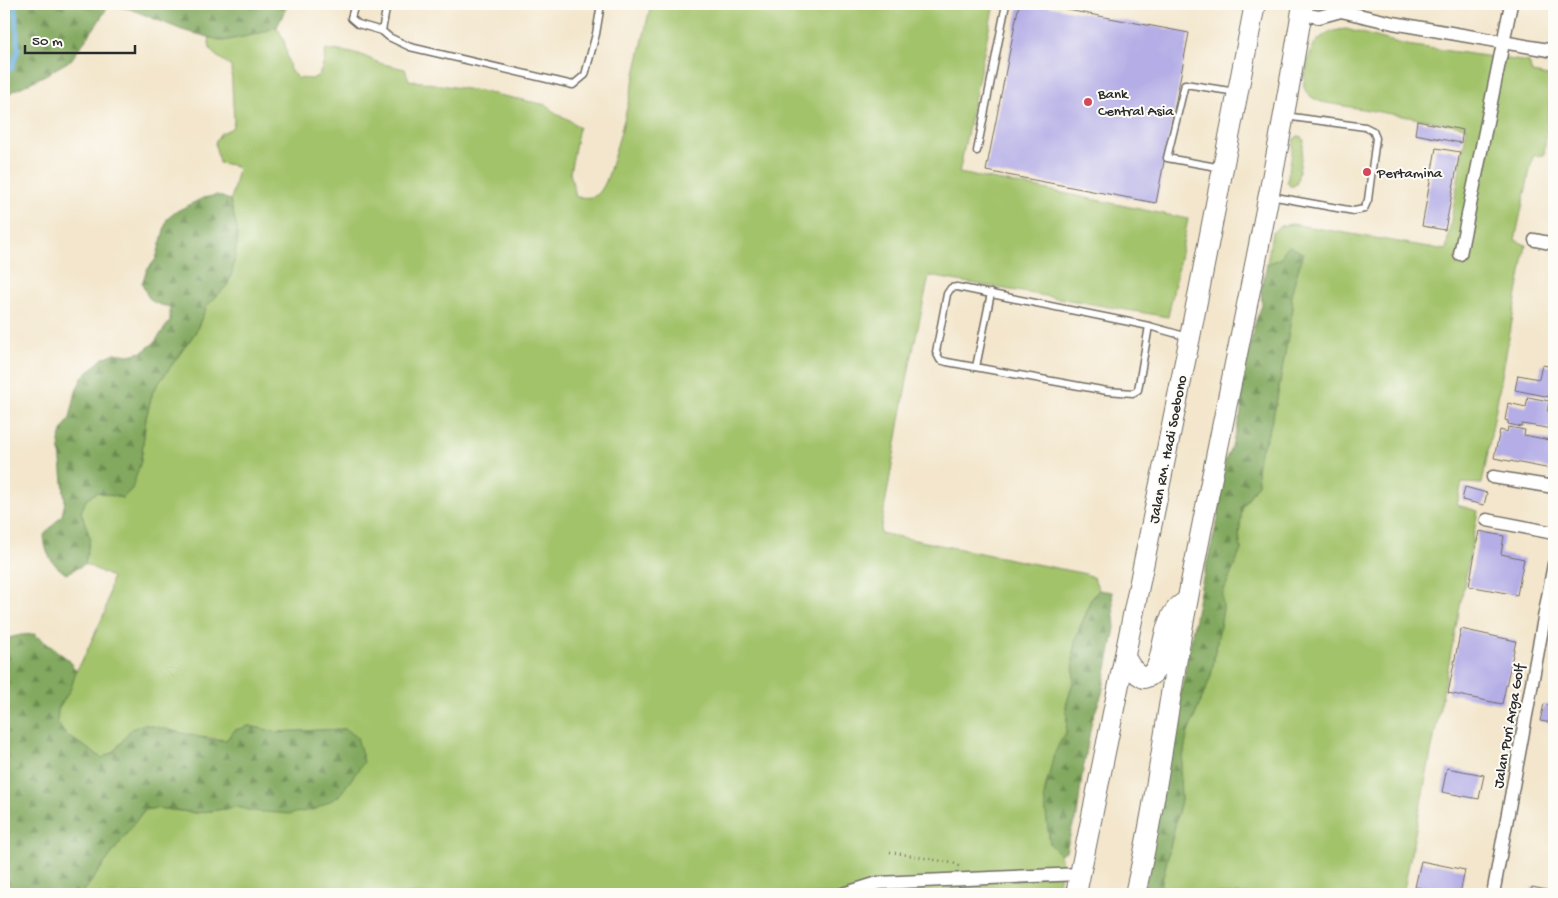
<svg xmlns="http://www.w3.org/2000/svg" width="1558" height="898" viewBox="0 0 1558 898" font-family="'Gochi Hand',sans-serif">
  <style>
    .grass { fill: #a3c36b; stroke: #67774b }
    .forest { fill: url(#forest-firs); stroke: #566a45 }
    .lines { fill: none; stroke-linecap: round; stroke-linejoin: round }
    .stream { stroke: #6eb2e4; stroke-width: 4.5 }
    .building { fill: #b4ade6 }
    .lane-casing { stroke: #716c63; stroke-width: 9 }
    .street-casing { stroke: #716c63; stroke-width: 15 }
    .primary-casing { stroke: #716c63; stroke-width: 22 }
    .path { stroke: #716c63; stroke-width: 2.5; stroke-dasharray: 1 4; stroke-linecap: butt }
    .lane { stroke: #fff; stroke-width: 6 }
    .street { stroke: #fff; stroke-width: 12 }
    .primary { stroke: #fff; stroke-width: 20 }
    .poi-dot { fill: #d1495b; stroke: #fdfcf7; stroke-width: 2 }
    .labels { text-anchor: middle; stroke-width: 4; stroke-linejoin: round; paint-order: stroke }
    .poi-label { font-size: 15px; fill: #2b2b2b; stroke: #fdfcf7; text-anchor: start }
    .street-label { font-size: 15px; fill: #2b2b2b; stroke: #fdfcf7 }
  </style>
  <defs>
    <pattern id="forest-firs" width="22" height="20" patternUnits="userSpaceOnUse" patternTransform="scale(1.25)"><rect width="22" height="20" fill="#82a95f"/><path d="M5 1l3.5 6h-7zM16 11l3.5 6h-7z" fill="#6b8a4f"/></pattern>
  </defs>
  <rect width="100%" height="100%" fill="#fdfcf7"/>
  <filter id="ink" filterUnits="userSpaceOnUse"><feTurbulence type="fractalNoise" baseFrequency=".02" numOctaves="2"/><feDisplacementMap in="SourceGraphic" scale="10" xChannelSelector="R" yChannelSelector="G"/><feConvolveMatrix kernelMatrix="1 2 1 2 8 2 1 2 1" color-interpolation-filters="sRGB"/></filter>
  <filter id="wash" filterUnits="userSpaceOnUse"><feTurbulence type="fractalNoise" baseFrequency=".0096" numOctaves="4" result="noise"/><feDisplacementMap in="SourceGraphic" scale="20" xChannelSelector="R" yChannelSelector="G"/><feGaussianBlur stdDeviation="1.12" result="paint"/><feColorMatrix in="noise" values="0 0 0 0 0 0 0 0 0 0 0 0 0 0 0 0 0 1.4 0 .05"/><feComposite in="paint" operator="in"/></filter>
  <g filter="url(#wash)">
    <rect width="100%" height="100%" fill="#f3e6cc"/>
    <!-- grass -->
    <g class="grass">
      <path d="M 651,4 L 994,4 L 959,173 L 1034,187 L 1188,219 L 1168,317 L 929,276 L 909,369 L 880,533 L 1086,574 L 1094,578 L 1099,590 L 1090,601 L 1086,614 L 1080,626 L 1073,652 L 1074,679 L 1066,706 L 1067,719 L 1066,733 L 1059,744 L 1046,784 L 1044,797 L 1050,844 L 1060,854 L 1063,866 L 1056,894 L 82,894 L 144,810 L 157,808 L 196,813 L 238,807 L 251,811 L 345,729 L 277,732 L 249,726 L 235,730 L 226,740 L 131,729 L 114,752 L 102,758 L 65,734 L 57,723 L 58,710 L 71,688 L 76,671 L 83,659 L 105,612 L 112,577 L 85,564 L 90,538 L 81,512 L 86,500 L 97,492 L 122,498 L 141,461 L 146,418 L 153,391 L 195,333 L 207,306 L 227,286 L 232,273 L 237,244 L 237,229 L 230,200 L 232,196 L 238,168 L 232,165 L 219,163 L 215,143 L 220,134 L 232,128 L 234,122 L 231,67 C 222,57 205,55 210,37 L 223,41 L 257,34 L 277,27 L 284,40 L 290,70 L 298,78 L 312,79 L 319,75 L 324,62 L 326,49 L 359,54 L 379,63 L 405,69 L 409,80 L 479,91 L 547,105 L 556,114 L 566,118 L 579,127 L 570,173 L 576,197 C 583,197 592,199 598,194 C 607,185 610,168 614,156 C 629,106 639,54 651,4 Z"/>
      <path d="M 1346,29 L 1406,45 L 1529,62 L 1532,73 L 1553,77 L 1544,155 L 1533,156 L 1515,240 L 1526,245 L 1482,484 L 1462,483 L 1457,505 L 1478,511 L 1459,612 L 1403,894 L 1159,894 L 1181,800 L 1180,773 L 1187,735 L 1211,676 L 1223,609 L 1222,595 L 1241,550 L 1239,535 L 1242,508 L 1258,483 L 1257,470 L 1259,456 L 1269,431 L 1276,404 L 1293,308 L 1291,294 L 1303,253 L 1284,251 L 1282,258 L 1267,264 L 1272,233 L 1280,226 L 1292,224 L 1446,250 L 1467,127 L 1321,102 C 1314,99 1306,95 1304,87 C 1303,83 1305,79 1305,75 C 1308,61 1310,44 1323,36 C 1330,31 1338,30 1346,29 Z"/>
      <path d="M 1298,136 L 1302,137 L 1304,141 L 1297,183 L 1294,186 L 1290,186 L 1287,182 L 1294,139 Z"/>
    </g>
    <!-- forest -->
    <g class="forest">
      <path d="M 7,4 L 288,4 L 277,27 L 257,34 L 223,41 L 182,30 L 130,9 L 109,5 L 97,24 L 71,60 L 47,74 L 4,96 L 4,40 L 9,24 Z"/>
      <path d="M 217,195 L 230,200 L 237,229 L 237,244 L 232,273 L 227,286 L 207,306 L 195,333 L 153,391 L 146,418 L 141,461 L 132,489 L 123,498 L 97,492 L 86,500 L 81,512 L 90,538 L 85,564 L 66,574 C 51,563 45,554 44,535 L 62,515 L 65,502 L 59,441 L 63,429 L 70,418 L 76,391 L 82,378 L 103,358 L 115,353 L 129,355 L 142,352 L 154,343 L 170,321 L 170,307 C 150,303 149,301 142,283 L 147,270 L 156,259 L 167,219 L 177,211 L 203,198 Z"/>
      <path d="M 1289,246 L 1303,253 L 1291,294 L 1293,308 L 1276,404 L 1269,431 L 1259,456 L 1257,470 L 1258,483 L 1242,508 L 1239,535 L 1241,550 L 1222,595 L 1223,609 L 1211,676 L 1187,735 L 1180,773 L 1181,800 L 1159,894 L 1143,894 L 1201,586 L 1218,519 L 1225,461 L 1233,442 L 1241,412 L 1243,382 L 1254,326 L 1262,305 L 1261,291 L 1267,264 L 1282,258 L 1284,251 Z"/>
      <path d="M 1099,590 L 1112,592 L 1115,628 L 1102,694 L 1092,720 L 1082,776 L 1077,816 L 1072,828 L 1066,851 L 1060,854 L 1050,844 L 1044,797 L 1053,757 L 1059,744 L 1066,733 L 1067,719 L 1066,706 L 1074,679 L 1073,652 L 1076,638 L 1086,614 L 1090,601 Z"/>
      <path d="M 34,634 L 69,660 L 76,671 L 71,688 L 58,710 L 57,723 L 65,734 L 102,758 L 114,752 L 131,729 L 144,724 L 212,740 L 226,740 L 235,730 L 249,726 L 277,732 L 345,729 L 357,737 L 364,762 L 339,796 L 316,809 L 291,814 L 251,811 L 238,807 L 196,813 L 157,808 L 144,810 L 82,894 L 4,894 L 4,639 L 21,635 Z"/>
    </g>
    <g class="lines">
      <!-- stream -->
      <path class="stream" d="M 4,73 L 12,68 L 18,50 L 15,4"/>
    </g>
    <g id="blocks">
      <!-- building -->
      <g class="building">
        <path d="M 1019,4 L 1036,4 L 1189,33 L 1156,203 L 986,171 Z"/>
        <path d="M 1417,121 L 1463,130 L 1461,143 L 1415,134 Z"/>
        <path d="M 1436,148 L 1460,152 L 1445,230 L 1422,226 Z"/>
        <path d="M 1542,365 L 1554,367 L 1554,376 L 1550,397 L 1515,390 L 1518,375 L 1539,379 Z"/>
        <path d="M 1528,397 L 1549,401 L 1547,411 L 1554,412 L 1553,429 L 1522,424 L 1522,427 L 1508,424 L 1508,421 L 1505,420 L 1508,403 L 1526,407 Z"/>
        <path d="M 1508,427 L 1525,430 L 1524,435 L 1554,441 L 1554,454 L 1551,469 L 1494,458 L 1500,430 L 1507,432 Z"/>
        <path d="M 1465,487 L 1487,493 L 1484,505 L 1462,500 Z"/>
        <path d="M 1479,531 L 1504,536 L 1501,554 L 1524,559 L 1517,595 L 1469,586 Z"/>
        <path d="M 1461,629 L 1516,641 L 1502,704 L 1448,693 Z"/>
        <path d="M 1544,704 L 1554,706 L 1554,737 L 1550,736 L 1552,723 L 1540,721 Z"/>
        <path d="M 1447,768 L 1484,775 L 1479,799 L 1442,792 Z"/>
        <path d="M 1421,861 L 1465,870 L 1460,894 L 1451,894 L 1415,887 Z"/>
        <path d="M 1532,887 L 1552,891 L 1551,894 L 1530,894 Z"/>
      </g>
    </g>
  </g>
  <g filter="url(#ink)">
    <use href="#blocks" fill-opacity="0" stroke="#716c63" stroke-width="1"/>
    <g class="lines">
      <defs>
        <g id="lane">
          <path d="M 355,4 L 351,18 L 358,24 L 382,31"/>
          <path d="M 387,4 L 382,31 L 389,37 L 410,47 L 573,85 L 585,75 L 596,34 L 601,4"/>
          <path d="M 977,151 L 1006,4"/>
          <path d="M 1222,168 L 1167,158 L 1185,84 L 1236,92"/>
          <path d="M 1270,196 L 1354,211 L 1364,209 L 1368,200 L 1376,138 L 1373,131 L 1365,127 L 1285,116"/>
          <path d="M 1149,326 L 1138,390 L 1133,393 L 1107,391 L 947,362 L 940,360 L 936,352 L 947,294 L 951,288 L 957,287 L 1149,326 L 1188,337"/>
          <path d="M 976,367 L 991,293"/>
        </g>
        <g id="street">
          <path d="M 1332,4 L 1341,11 L 1393,23 L 1554,51"/>
          <path d="M 1302,14 L 1319,17 L 1341,11"/>
          <path d="M 1535,240 L 1554,244"/>
          <path d="M 1460,254 L 1511,4"/>
          <path d="M 1493,477 L 1554,487"/>
          <path d="M 1487,520 L 1554,533"/>
          <path d="M 843,894 L 878,883 L 1080,874"/>
          <path d="M 1493,894 L 1554,564"/>
        </g>
        <g id="primary">
          <path d="M 1125,657 C 1130,666 1134,673 1144,678 C 1146,677 1149,677 1151,675 C 1166,665 1158,617 1185,602"/>
          <path d="M 1076,894 L 1190,337 L 1255,4"/>
          <path d="M 1135,894 C 1158,797 1168,697 1188,598 C 1226,400 1271,203 1303,4"/>
        </g>
      </defs>
      <!-- lane casing -->
      <use href="#lane" class="lane-casing"/>
      <!-- street casing -->
      <use href="#street" class="street-casing"/>
      <!-- primary casing -->
      <use href="#primary" class="primary-casing"/>
      <!-- path -->
      <path class="path" d="M 890,852 L 953,863 L 959,866"/>
      <!-- lane -->
      <use href="#lane" class="lane"/>
      <!-- street -->
      <use href="#street" class="street"/>
      <!-- primary -->
      <use href="#primary" class="primary"/>
    </g>
  </g>
  <!-- markers -->
  <g class="poi-dot">
    <circle cx="1088" cy="102" r="5"/>
    <circle cx="1367" cy="172" r="5"/>
  </g>
  <g class="labels">
    <!-- poi labels -->
    <g class="poi-label">
      <text x="1098" y="98">Bank<tspan x="1098" dy="17">Central Asia</tspan></text>
      <text x="1377" y="177">Pertamina</text>
    </g>
    <!-- street labels -->
    <g class="street-label">
      <text transform="translate(1167 449) rotate(-79)" y="5">Jalan RM. Hadi Soebono</text>
      <text transform="translate(1508 726) rotate(-80)" y="5">Jalan Puri Arga Golf</text>
    </g>
  </g>
  <!-- margin -->
  <rect width="1558" height="898" fill="none" stroke="#fdfcf7" stroke-width="20"/>
  <!-- scale -->
  <path d="M25 45v8h110v-8" fill="none" stroke="#2b2b2b" stroke-width="2.5"/>
  <text x="32" y="45" font-size="15" fill="#2b2b2b" stroke="#fdfcf7" stroke-width="4" paint-order="stroke">50 m</text>
</svg>
